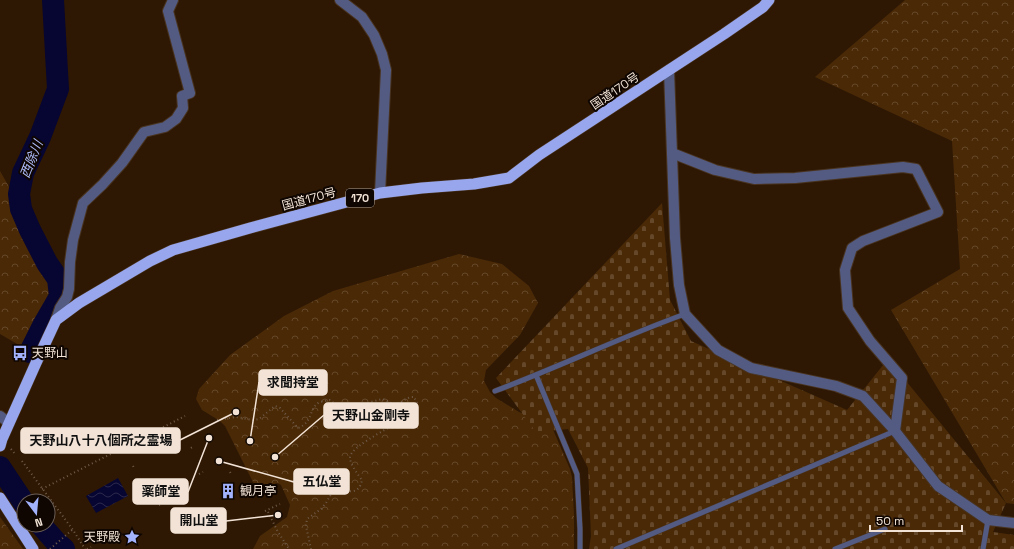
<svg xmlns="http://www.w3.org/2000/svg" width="1014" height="549" viewBox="0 0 1014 549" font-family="'Space Grotesk','Noto Sans JP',sans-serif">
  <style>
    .forest { fill: url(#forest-crowns) }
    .cemetery { fill: url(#cemetery-stones) }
    .water { fill: url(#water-waves) }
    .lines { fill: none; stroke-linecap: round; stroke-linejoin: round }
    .river { stroke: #070531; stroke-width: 22 }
    .service-casing { stroke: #493421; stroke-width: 6 }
    .minor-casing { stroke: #493421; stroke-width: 12 }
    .tertiary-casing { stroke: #493421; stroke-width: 12 }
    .trunk-casing { stroke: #493421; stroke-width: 12 }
    .path { stroke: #6f5b49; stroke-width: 2; stroke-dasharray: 1 3; stroke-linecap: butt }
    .service { stroke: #535b83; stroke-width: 5 }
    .minor { stroke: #535b83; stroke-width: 10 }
    .tertiary { stroke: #535b83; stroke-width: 10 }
    .trunk { stroke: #98a6ed; stroke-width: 11 }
    .labels { text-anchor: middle; stroke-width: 4; stroke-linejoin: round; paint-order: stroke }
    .shield { fill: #0f0601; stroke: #aea196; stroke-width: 1 }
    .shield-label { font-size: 11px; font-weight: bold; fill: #f2e3d6 }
    .street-label { font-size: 12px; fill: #f2e3d6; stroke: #0f0601 }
    .poi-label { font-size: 12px; fill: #f2e3d6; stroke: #0f0601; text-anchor: start }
    .water-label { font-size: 13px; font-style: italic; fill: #aebcfa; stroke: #0f0601 }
    .leader { fill: none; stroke: #f2e3d6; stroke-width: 1.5 }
    .callout-dot { fill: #f2e3d6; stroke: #0f0601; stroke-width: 1.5 }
    .callout { fill: #f2e3d6; stroke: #f2e3d6; stroke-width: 1.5 }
    .callout-label { font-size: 13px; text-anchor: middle; font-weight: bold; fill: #111 }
  </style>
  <defs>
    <pattern id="forest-crowns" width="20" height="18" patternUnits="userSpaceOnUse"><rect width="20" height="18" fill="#4a2906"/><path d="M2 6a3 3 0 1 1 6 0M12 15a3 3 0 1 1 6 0" fill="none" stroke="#65482a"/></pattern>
    <pattern id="cemetery-stones" width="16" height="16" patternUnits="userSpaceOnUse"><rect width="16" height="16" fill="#4a2906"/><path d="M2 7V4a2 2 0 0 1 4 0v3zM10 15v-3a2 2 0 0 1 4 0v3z" fill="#65482a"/></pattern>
    <pattern id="water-waves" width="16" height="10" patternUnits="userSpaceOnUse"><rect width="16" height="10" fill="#070531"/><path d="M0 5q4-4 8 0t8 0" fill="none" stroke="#2c294e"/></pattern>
  </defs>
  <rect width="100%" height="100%" fill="#2e1804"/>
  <!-- forest -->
  <g class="forest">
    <path d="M 905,0 L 1014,0 L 1014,504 L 1006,503 L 891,310 L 960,269 L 952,141 L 815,77 Z"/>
    <path d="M 0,171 L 65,285 L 59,306 L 50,319 L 37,343 L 24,348 L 0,334 Z"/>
    <path d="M 459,254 L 502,264 L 529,286 L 538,303 L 520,335 L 486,370 L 484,381 L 490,392 L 496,398 L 519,412 L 543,420 L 551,425 L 570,469 L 572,477 L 574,515 L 574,549 L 253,549 L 260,536 L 287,517 L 290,505 L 281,485 L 277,483 L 262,489 L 256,488 L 225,426 L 220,421 L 202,410 L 196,399 L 199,389 L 230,355 L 284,316 L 333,291 Z"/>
    <path d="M 0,517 L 23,549 L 0,549 Z"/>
  </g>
  <!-- cemetery -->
  <path class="cemetery" d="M 662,203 L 670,300 L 691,341 L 847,410 L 888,359 L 1006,503 L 993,532 L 1014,535 L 1014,549 L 589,549 L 591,536 L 588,468 L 568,429 L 536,432 L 496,378 Z"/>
  <!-- water -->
  <path class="water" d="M 118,478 L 128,496 L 96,513 L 86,496 Z"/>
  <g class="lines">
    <!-- river -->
    <g class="river">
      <path d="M 30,352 L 44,324 L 55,305 L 60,296 L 58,279 L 47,263 L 30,230 L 21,209 L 19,194 L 23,173 L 40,137 L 58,89 L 53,0"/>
      <path d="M 0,467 L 24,503"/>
      <path d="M 41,525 L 56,542 L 64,549"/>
    </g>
    <defs>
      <g id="service">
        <path d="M 536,375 L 577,474 L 580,529 L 580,549"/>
        <path d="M 495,391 C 559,367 621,337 685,314"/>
        <path d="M 616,549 L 895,431"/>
        <path d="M 835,549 L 885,529"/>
        <path d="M 983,549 L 988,520"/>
      </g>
      <g id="minor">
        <path d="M 340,0 L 362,17 L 374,35 L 382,54 L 386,70 L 380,193"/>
        <path d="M 672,153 L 715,170 L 754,179 L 795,178 L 903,167 L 916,169 L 938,212 L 863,241 L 852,248 L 845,270 L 848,308 L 870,341 L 902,378 L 895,431"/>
        <path d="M 56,320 L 60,308 L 67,297 L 69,289 L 70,262 L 73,240 L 83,203 L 103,184 L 122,163 L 144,132 L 165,127 L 176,119 L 183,108 L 182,96 L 190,93 L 168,11 L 173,0"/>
      </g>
      <g id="tertiary">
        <path d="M 669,70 L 675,238 L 679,285 L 685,314 L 718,350 L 751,368 L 836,386 L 863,396 L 895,431 L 938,486 L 988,520 L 1014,523"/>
        <path d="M 0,416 L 9,423"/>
      </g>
      <g id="trunk">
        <path d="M 0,446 L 2,439 L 36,363 L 56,320 L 79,303 L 150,261 L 173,250 L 250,228 L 380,193 L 422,188 L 474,184 L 509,178 L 539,155 L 724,34 L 763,7 L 769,0"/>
        <path d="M 0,498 L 33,549"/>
      </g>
    </defs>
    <!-- service casing -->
    <use href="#service" class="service-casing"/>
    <!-- minor casing -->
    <use href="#minor" class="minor-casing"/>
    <!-- tertiary casing -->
    <use href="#tertiary" class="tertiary-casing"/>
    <!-- trunk casing -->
    <use href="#trunk" class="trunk-casing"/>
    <!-- path -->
    <g class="path">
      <path d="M 217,420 L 236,417 L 253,420 L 259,419 L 275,406 L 280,408 L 298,428 C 314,422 308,408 320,402 C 323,401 327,401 330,400 L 349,415 C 362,414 360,409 369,403 C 373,401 378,400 383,399 L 395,405 L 410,397 L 414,397 L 417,403 C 410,423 348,443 350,459 C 351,465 358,475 362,480 C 359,496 347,491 336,489 L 334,489 L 326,503 L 321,509 L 307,519 L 306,526 L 311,549"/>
      <path d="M 191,448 L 194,446"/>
      <path d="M 11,449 L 16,455"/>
      <path d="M 22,461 L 73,530 L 85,549"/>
      <path d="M 133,466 L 134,468"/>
      <path d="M 230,472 L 232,475"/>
      <path d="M 199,474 L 203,472"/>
      <path d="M 42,489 L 185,416"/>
      <path d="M 159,505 L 163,503"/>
      <path d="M 265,511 L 280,504"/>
      <path d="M 268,512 L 278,532 L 289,549"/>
      <path d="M 50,549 L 72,530"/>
      <path d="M 87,549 L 91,547"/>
    </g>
    <!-- service -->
    <use href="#service" class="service"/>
    <!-- minor -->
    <use href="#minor" class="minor"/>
    <!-- tertiary -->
    <use href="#tertiary" class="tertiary"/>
    <!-- trunk -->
    <use href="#trunk" class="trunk"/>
  </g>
  <!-- icons -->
  <defs>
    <symbol id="bus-bare" viewBox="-9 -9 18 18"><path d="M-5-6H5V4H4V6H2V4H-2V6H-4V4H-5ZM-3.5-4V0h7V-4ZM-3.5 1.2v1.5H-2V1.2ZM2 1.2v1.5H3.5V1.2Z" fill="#a3b2fd" stroke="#0f0601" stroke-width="2.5" paint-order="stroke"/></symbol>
    <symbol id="building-bare" viewBox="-9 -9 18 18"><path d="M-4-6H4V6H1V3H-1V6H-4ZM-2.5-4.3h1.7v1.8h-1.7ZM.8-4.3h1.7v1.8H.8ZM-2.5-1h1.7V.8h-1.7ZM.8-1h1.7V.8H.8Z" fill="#a3b2fd" stroke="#0f0601" stroke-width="2.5" paint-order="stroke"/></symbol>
    <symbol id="sight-bare" viewBox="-9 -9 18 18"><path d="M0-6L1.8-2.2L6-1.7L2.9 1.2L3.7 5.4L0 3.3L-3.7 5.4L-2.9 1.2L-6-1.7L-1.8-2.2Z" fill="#a3b2fd" stroke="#0f0601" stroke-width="2.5" paint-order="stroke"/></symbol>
  </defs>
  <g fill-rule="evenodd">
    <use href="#bus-bare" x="9" y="342" width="22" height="22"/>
    <use href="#building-bare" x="217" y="480" width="22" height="22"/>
    <use href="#sight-bare" x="121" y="526" width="22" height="22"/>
  </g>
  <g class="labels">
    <!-- shield labels -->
    <rect class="shield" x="346" y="189" width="28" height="18" rx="3"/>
    <g class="shield-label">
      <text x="360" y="202">170</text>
    </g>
    <!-- street labels -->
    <g class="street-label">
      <text transform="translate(615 91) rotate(-34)" y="4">国道170号</text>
      <text transform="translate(309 199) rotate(-15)" y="4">国道170号</text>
    </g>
    <!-- poi labels -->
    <g class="poi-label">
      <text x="32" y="357">天野山</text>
      <text x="240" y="495">観月亭</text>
      <text x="120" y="541" text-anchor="end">天野殿</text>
    </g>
    <!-- water labels -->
    <g class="water-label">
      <text transform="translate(31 159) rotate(-68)" y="5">西除川</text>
    </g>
  </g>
  <!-- callouts -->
  <path class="leader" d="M250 441L259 382M275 457L324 415M236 412L180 440M219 461L294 482M209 438L188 492M278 515L226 521"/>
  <g class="callout-dot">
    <circle cx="250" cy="441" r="4"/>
    <circle cx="275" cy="457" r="4"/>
    <circle cx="236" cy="412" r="4"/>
    <circle cx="219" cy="461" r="4"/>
    <circle cx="209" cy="438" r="4"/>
    <circle cx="278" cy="515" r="4"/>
  </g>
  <g class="callout">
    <rect x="259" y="370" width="68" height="25" rx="4"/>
    <rect x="324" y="403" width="94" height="25" rx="4"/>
    <rect x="21" y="428" width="159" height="25" rx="4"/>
    <rect x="294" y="469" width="55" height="25" rx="4"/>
    <rect x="133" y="479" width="55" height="25" rx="4"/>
    <rect x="171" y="508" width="55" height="25" rx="4"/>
  </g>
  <g class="callout-label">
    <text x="293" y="387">求聞持堂</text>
    <text x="371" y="420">天野山金剛寺</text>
    <text x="101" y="445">天野山八十八個所之霊場</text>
    <text x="322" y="486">五仏堂</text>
    <text x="161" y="496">薬師堂</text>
    <text x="199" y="525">開山堂</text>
  </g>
  <!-- north arrow -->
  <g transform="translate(36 513) rotate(164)"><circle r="19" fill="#0f0601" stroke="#6a5e56"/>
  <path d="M0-3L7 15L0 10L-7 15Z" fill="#a3b2fd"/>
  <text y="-6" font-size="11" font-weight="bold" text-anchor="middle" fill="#f2e3d6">N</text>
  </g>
  <!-- scale -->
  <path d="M870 525v6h92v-6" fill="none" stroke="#f2e3d6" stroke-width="2"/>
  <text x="876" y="525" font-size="12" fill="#f2e3d6" stroke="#0f0601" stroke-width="3" paint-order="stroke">50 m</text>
</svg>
